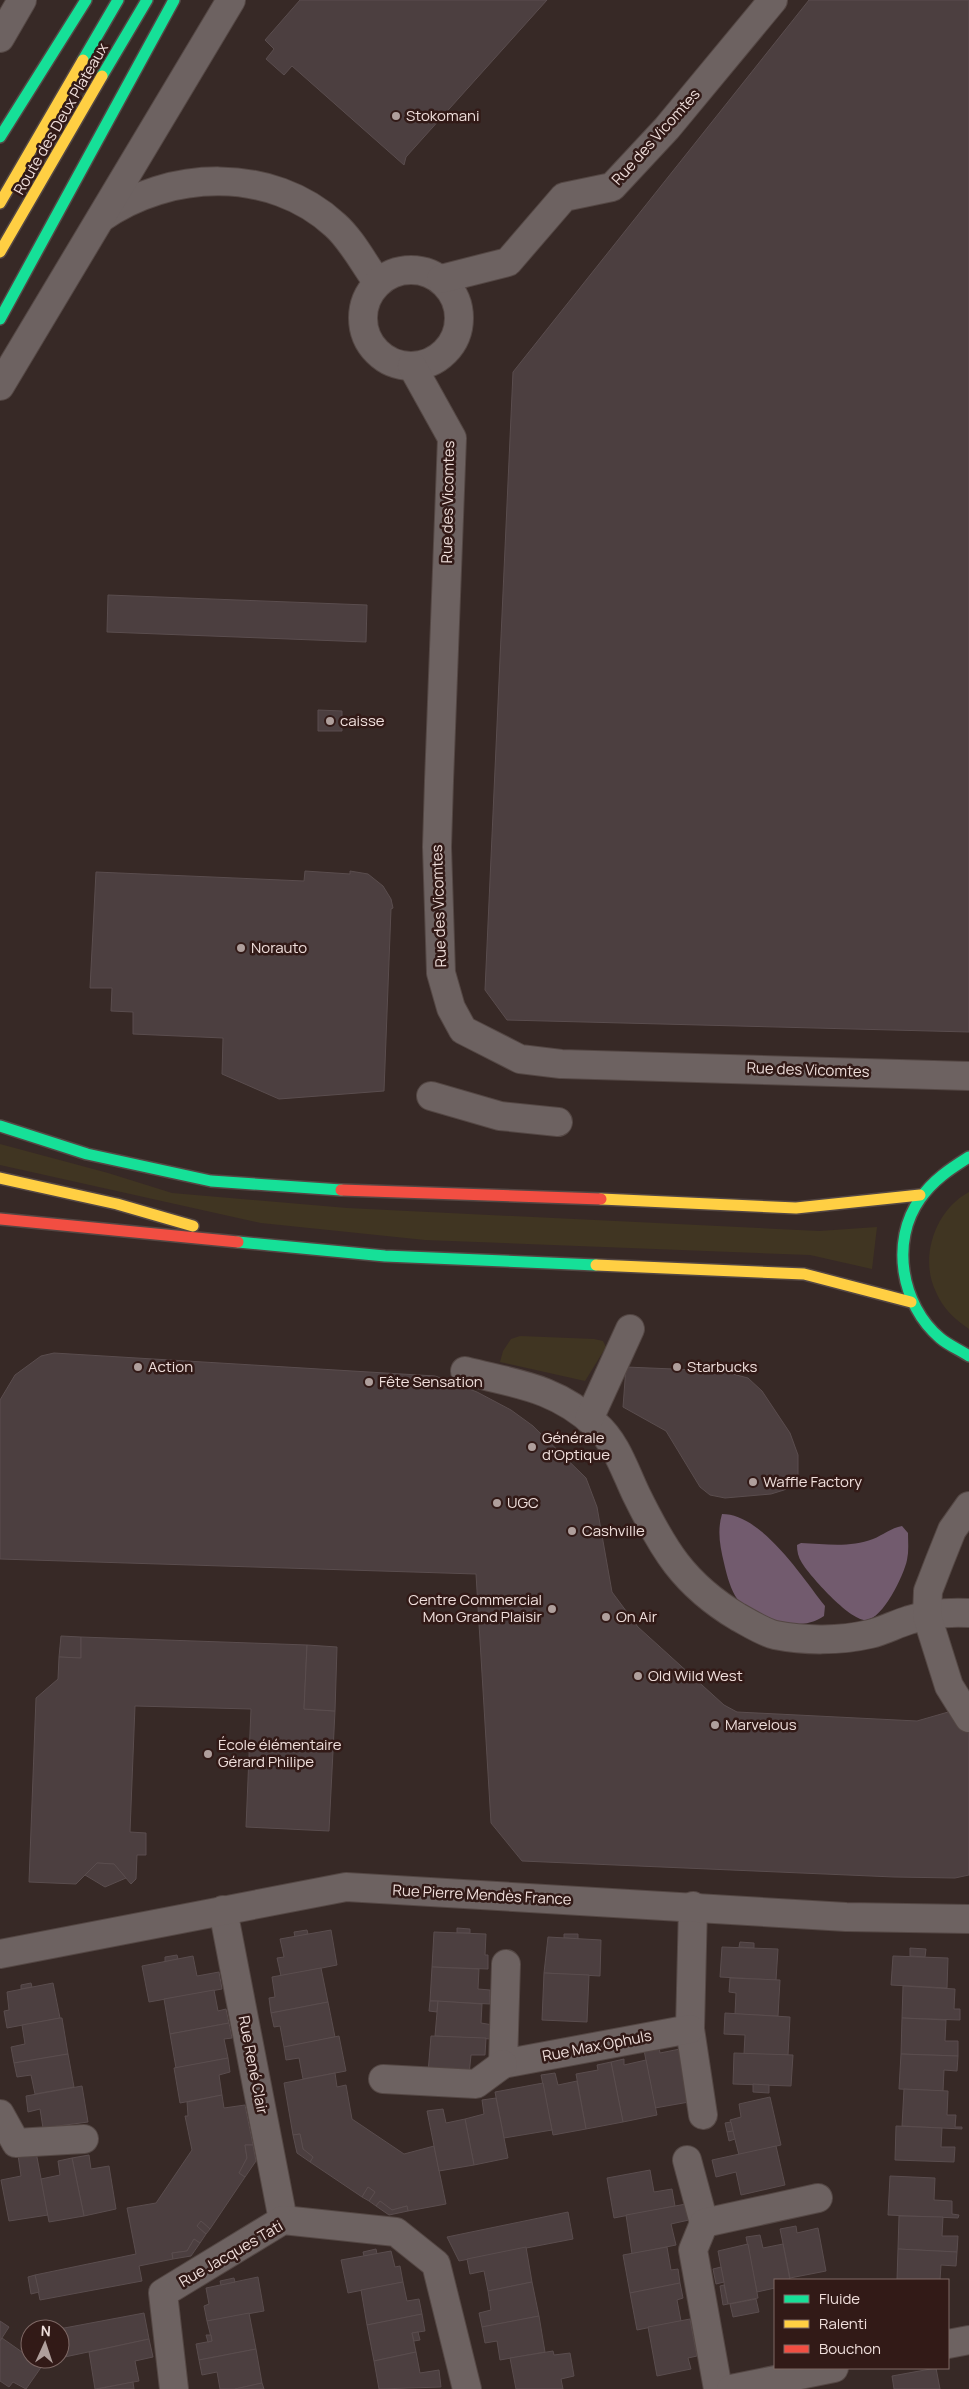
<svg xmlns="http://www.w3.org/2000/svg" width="969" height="2389" viewBox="0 0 969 2389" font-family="Manrope,sans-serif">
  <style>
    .green { fill: #403522 }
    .water { fill: #725b6e }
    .building { fill: #4c3f40; stroke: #5a4d4e }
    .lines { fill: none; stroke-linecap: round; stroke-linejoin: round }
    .street-casing { stroke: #544744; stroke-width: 30 }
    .fast-casing { stroke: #544744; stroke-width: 14 }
    .slow-casing { stroke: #544744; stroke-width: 14 }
    .jam-casing { stroke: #544744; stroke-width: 14 }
    .street { stroke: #6d6261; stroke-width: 28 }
    .fast { stroke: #16e098; stroke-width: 11 }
    .slow { stroke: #ffcf43; stroke-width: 11 }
    .jam { stroke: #f24e42; stroke-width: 11 }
    .poi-dot { fill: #af9f9c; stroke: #321a17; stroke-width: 2 }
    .labels { text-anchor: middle; stroke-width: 5; stroke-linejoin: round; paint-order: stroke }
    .poi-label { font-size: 15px; fill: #efdedb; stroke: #321a17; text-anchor: start }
    .street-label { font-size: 15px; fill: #efdedb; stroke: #321a17 }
  </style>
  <rect width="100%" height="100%" fill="#372926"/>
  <!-- green -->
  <g class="green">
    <path d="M 0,1144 L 108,1173 L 172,1193 L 347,1208 L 819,1231 L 877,1227 L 872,1269 L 810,1255 L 425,1240 L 261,1223 L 0,1165 Z"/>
    <path d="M 969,1192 L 969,1329 C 955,1319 943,1309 936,1292 C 919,1258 935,1210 969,1192 Z"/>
    <path d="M 520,1336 L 594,1339 L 603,1341 L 606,1347 L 585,1381 L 500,1362 L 503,1351 L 511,1339 Z"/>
  </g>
  <!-- water -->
  <g class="water">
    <path d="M 722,1514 C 762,1514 802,1577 825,1606 L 824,1616 C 811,1625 794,1626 779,1622 C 742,1615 732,1599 724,1563 C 720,1546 717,1531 722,1514 Z"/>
    <path d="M 902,1526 L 908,1533 C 908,1542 909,1551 907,1560 C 904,1575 883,1619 866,1620 C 850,1621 810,1576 802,1563 C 798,1557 797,1551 797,1545 L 801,1543 C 825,1544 850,1548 873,1539 C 883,1535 891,1528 902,1526 Z"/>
  </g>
  <!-- building -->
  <g class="building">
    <path d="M 300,0 L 547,0 L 406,157 L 404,165 L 292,66 L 284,75 L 266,59 L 274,49 L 265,40 Z"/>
    <path d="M 809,0 L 969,0 L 969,1032 L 507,1020 L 485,990 L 513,372 Z"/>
    <path d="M 108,595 L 367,605 L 366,642 L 107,632 Z"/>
    <path d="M 318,710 L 342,711 L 342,731 L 318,731 Z"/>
    <path d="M 305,871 L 350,874 L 350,871 L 368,874 L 383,886 L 391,899 L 393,908 L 391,909 L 384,1091 L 279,1099 L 222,1074 L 223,1038 L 133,1034 L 133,1012 L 111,1011 L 112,988 L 90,988 L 96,872 L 304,881 Z"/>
    <path d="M 54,1353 L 435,1376 L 477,1392 L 511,1410 L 533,1426 L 586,1478 L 597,1507 L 612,1592 L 638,1627 L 724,1705 L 737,1712 L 917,1721 L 969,1706 L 969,1875 L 955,1878 L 894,1877 L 522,1861 L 491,1823 L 476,1574 L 0,1559 L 0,1400 L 15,1375 L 41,1356 Z"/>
    <path d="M 626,1367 L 721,1371 L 748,1378 L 762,1391 L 790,1433 L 798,1455 L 798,1482 L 784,1490 L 771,1494 L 725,1498 L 710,1495 L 700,1487 L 666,1431 L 623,1407 Z"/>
    <path d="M 61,1636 L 81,1637 L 81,1658 L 59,1657 Z"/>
    <path d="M 81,1637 L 307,1645 L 304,1709 L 335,1711 L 329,1831 L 246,1827 L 251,1709 L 135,1706 L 130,1832 L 146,1833 L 146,1855 L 137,1855 L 136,1879 L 131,1884 L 114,1864 L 97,1863 L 76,1884 L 29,1882 L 36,1698 L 58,1679 L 59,1657 L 81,1658 Z"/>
    <path d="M 307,1645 L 337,1647 L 335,1711 L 304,1709 Z"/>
    <path d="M 97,1863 L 114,1864 L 126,1878 L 105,1887 L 85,1875 Z"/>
    <path d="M 457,1928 L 470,1929 L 470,1933 L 457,1933 Z"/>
    <path d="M 307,1930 L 308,1934 L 295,1937 L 294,1932 Z"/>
    <path d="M 331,1930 L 337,1965 L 281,1976 L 277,1958 L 284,1957 L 280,1939 Z"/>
    <path d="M 434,1932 L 486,1934 L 485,1955 L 488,1955 L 488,1969 L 432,1967 Z"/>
    <path d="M 564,1934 L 578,1934 L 578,1939 L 564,1938 Z"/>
    <path d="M 548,1937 L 601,1940 L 600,1976 L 544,1973 Z"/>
    <path d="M 740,1942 L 754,1943 L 754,1948 L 739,1947 Z"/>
    <path d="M 722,1947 L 778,1949 L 776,1980 L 720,1977 Z"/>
    <path d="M 910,1948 L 926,1949 L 925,1957 L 910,1956 Z"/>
    <path d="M 177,1955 L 178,1959 L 165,1962 L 165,1957 Z"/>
    <path d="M 193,1956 L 197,1976 L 219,1972 L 222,1989 L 149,2002 L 142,1966 Z"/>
    <path d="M 893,1956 L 948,1958 L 947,1988 L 891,1985 Z"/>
    <path d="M 432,1967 L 479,1969 L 478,1989 L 490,1990 L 490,2004 L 430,2001 Z"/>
    <path d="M 321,1968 L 328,2002 L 271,2013 L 269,1998 L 275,1997 L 272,1977 Z"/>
    <path d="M 544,1973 L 589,1975 L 587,2022 L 542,2020 Z"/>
    <path d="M 730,1978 L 780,1980 L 778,2016 L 735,2014 L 736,1993 L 729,1992 Z"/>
    <path d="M 31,1983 L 32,1987 L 21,1989 L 21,1985 Z"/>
    <path d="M 53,1983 L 60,2018 L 7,2028 L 4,2011 L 9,2010 L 7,1992 Z"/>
    <path d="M 903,1986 L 955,1989 L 954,2009 L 960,2009 L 960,2020 L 902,2018 Z"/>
    <path d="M 214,1990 L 218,2011 L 226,2009 L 229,2023 L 170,2034 L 164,1999 Z"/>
    <path d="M 430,2001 L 438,2001 L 437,2012 L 429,2011 Z"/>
    <path d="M 438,2001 L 482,2004 L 481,2023 L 493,2025 L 492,2039 L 435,2036 Z"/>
    <path d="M 328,2002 L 335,2037 L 284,2047 L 280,2026 L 274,2027 L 271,2013 Z"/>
    <path d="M 725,2013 L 790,2017 L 788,2055 L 744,2054 L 745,2035 L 724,2034 Z"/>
    <path d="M 60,2018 L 62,2018 L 68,2054 L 14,2063 L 11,2047 L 25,2044 L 22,2025 Z"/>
    <path d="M 902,2018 L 946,2020 L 945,2041 L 958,2041 L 958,2056 L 901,2054 Z"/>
    <path d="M 229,2023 L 232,2038 L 224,2039 L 228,2058 L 176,2068 L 170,2034 Z"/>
    <path d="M 339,2036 L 346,2071 L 303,2079 L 299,2058 L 286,2060 L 284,2047 Z"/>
    <path d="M 431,2036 L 486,2038 L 485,2055 L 471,2055 L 469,2075 L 428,2073 Z"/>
    <path d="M 659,2047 L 660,2053 L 680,2049 L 689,2102 L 655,2108 L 644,2050 Z"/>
    <path d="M 734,2053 L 793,2055 L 791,2086 L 733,2084 Z"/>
    <path d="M 68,2054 L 74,2087 L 35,2094 L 31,2075 L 17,2077 L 14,2063 Z"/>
    <path d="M 901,2054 L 958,2056 L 957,2071 L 944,2070 L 943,2091 L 899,2089 Z"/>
    <path d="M 228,2058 L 230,2072 L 219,2075 L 222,2095 L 180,2103 L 174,2068 Z"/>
    <path d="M 624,2059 L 624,2065 L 646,2060 L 657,2115 L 623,2122 L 611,2062 Z"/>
    <path d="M 611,2062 L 623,2122 L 586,2129 L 576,2074 L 598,2070 L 597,2065 Z"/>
    <path d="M 335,2073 L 337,2087 L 346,2085 L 352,2119 L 404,2154 L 434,2146 L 446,2204 L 408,2211 L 407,2206 L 392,2210 L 380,2201 L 376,2206 L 369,2201 L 375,2192 L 368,2187 L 362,2197 L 310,2162 L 313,2157 L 303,2149 L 300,2134 L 293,2135 L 284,2083 Z"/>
    <path d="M 555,2073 L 558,2085 L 577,2081 L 586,2129 L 553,2135 L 541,2075 Z"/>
    <path d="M 543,2083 L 552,2130 L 504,2138 L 495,2092 Z"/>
    <path d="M 753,2084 L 769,2085 L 769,2093 L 753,2092 Z"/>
    <path d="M 82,2086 L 88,2122 L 43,2128 L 40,2109 L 28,2112 L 26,2096 Z"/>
    <path d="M 904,2089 L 948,2091 L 947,2115 L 956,2115 L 955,2127 L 962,2127 L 962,2129 L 902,2126 Z"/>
    <path d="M 222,2095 L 224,2108 L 245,2105 L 253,2145 L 245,2145 L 247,2158 L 239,2173 L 245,2177 L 210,2229 L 201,2221 L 197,2226 L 206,2234 L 200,2243 L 194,2239 L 187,2251 L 172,2253 L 173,2259 L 139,2266 L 142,2281 L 40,2300 L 35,2275 L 136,2254 L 127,2208 L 156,2203 L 192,2150 L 185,2116 L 188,2116 L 187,2102 Z"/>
    <path d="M 770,2097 L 781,2145 L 739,2155 L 730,2120 L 741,2117 L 739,2104 Z"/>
    <path d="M 496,2098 L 508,2158 L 474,2165 L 465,2119 L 484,2114 L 482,2100 Z"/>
    <path d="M 443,2109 L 446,2123 L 465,2119 L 474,2165 L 439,2171 L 427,2111 Z"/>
    <path d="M 731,2122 L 733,2131 L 727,2132 L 725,2123 Z"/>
    <path d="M 896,2126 L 942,2128 L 941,2147 L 955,2147 L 954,2162 L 895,2160 Z"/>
    <path d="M 733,2131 L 735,2139 L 729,2141 L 727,2132 Z"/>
    <path d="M 300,2134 L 303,2149 L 313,2157 L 310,2162 L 297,2153 L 293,2135 Z"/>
    <path d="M 245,2145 L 253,2145 L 256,2161 L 245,2177 L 239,2173 L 247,2158 Z"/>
    <path d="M 776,2146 L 785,2185 L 741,2195 L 736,2172 L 716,2177 L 712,2160 Z"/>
    <path d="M 36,2152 L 48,2215 L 9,2221 L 1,2180 L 21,2176 L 18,2155 Z"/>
    <path d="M 89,2155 L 91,2169 L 109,2166 L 116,2209 L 84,2216 L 72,2158 Z"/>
    <path d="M 72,2158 L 84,2216 L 49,2222 L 41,2179 L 60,2175 L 58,2161 Z"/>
    <path d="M 650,2170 L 654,2192 L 672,2189 L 675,2206 L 614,2218 L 607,2178 Z"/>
    <path d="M 890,2176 L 935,2178 L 934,2200 L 952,2201 L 952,2214 L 959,2215 L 958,2218 L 888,2215 Z"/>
    <path d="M 368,2187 L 375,2192 L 369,2201 L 362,2197 Z"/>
    <path d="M 380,2201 L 392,2210 L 407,2206 L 408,2211 L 389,2215 L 376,2206 Z"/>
    <path d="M 686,2204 L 689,2220 L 671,2224 L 676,2245 L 632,2254 L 626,2215 Z"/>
    <path d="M 568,2212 L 573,2239 L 459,2261 L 447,2237 Z"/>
    <path d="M 899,2216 L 943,2217 L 942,2236 L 958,2236 L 957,2252 L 898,2249 Z"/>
    <path d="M 201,2221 L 210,2229 L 206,2234 L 197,2226 Z"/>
    <path d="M 796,2226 L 797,2233 L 818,2228 L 826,2271 L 790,2278 L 780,2229 Z"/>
    <path d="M 760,2235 L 763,2248 L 783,2244 L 790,2280 L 775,2280 L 775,2288 L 757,2292 L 746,2237 Z"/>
    <path d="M 194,2239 L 200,2243 L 191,2256 L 173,2259 L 172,2253 L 187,2251 Z"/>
    <path d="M 748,2244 L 758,2298 L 728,2304 L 718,2251 Z"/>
    <path d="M 526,2247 L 532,2282 L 488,2291 L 484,2271 L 470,2274 L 467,2259 Z"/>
    <path d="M 667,2247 L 671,2270 L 678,2269 L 680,2283 L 630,2293 L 623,2255 Z"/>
    <path d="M 376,2249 L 377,2254 L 364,2256 L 363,2252 Z"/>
    <path d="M 898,2249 L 957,2252 L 956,2266 L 941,2265 L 940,2280 L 897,2280 Z"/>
    <path d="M 391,2251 L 395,2267 L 400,2266 L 403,2282 L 348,2293 L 341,2260 Z"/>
    <path d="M 721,2267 L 724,2282 L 716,2284 L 713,2269 Z"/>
    <path d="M 35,2275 L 39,2292 L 31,2294 L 28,2277 Z"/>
    <path d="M 258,2277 L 264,2311 L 207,2321 L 204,2306 L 209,2304 L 206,2288 Z"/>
    <path d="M 234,2278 L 235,2282 L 221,2285 L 220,2281 Z"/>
    <path d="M 403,2282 L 407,2301 L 419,2299 L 422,2314 L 367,2325 L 361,2290 Z"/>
    <path d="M 532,2282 L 539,2316 L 482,2327 L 479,2313 L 491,2310 L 488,2291 Z"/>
    <path d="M 680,2283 L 683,2298 L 677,2300 L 681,2321 L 637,2330 L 630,2293 Z"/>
    <path d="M 724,2285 L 728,2304 L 723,2305 L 720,2286 Z"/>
    <path d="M 756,2299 L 759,2312 L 733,2317 L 730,2304 Z"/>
    <path d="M 144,2313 L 149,2339 L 60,2358 L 59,2329 Z"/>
    <path d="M 249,2313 L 256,2349 L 199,2360 L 196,2344 L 212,2341 L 207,2321 Z"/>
    <path d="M 422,2314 L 425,2331 L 412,2333 L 416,2352 L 374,2361 L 367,2325 Z"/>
    <path d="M 539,2316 L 545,2352 L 500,2360 L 497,2341 L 485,2343 L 482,2327 Z"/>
    <path d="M 690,2319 L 697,2356 L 688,2358 L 691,2369 L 657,2376 L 648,2327 Z"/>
    <path d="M 0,2321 L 9,2327 L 0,2341 Z"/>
    <path d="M 418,2332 L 420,2340 L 414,2341 L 412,2333 Z"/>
    <path d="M 206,2335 L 211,2335 L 212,2341 L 208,2342 Z"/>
    <path d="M 2,2338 L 42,2366 L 26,2389 L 13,2382 L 9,2387 L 0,2381 L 0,2341 Z"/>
    <path d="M 149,2339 L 153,2357 L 135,2361 L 139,2381 L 95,2389 L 89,2352 Z"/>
    <path d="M 256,2349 L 262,2383 L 235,2389 L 220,2389 L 217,2372 L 202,2375 L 199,2360 Z"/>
    <path d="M 553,2351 L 554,2355 L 570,2353 L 574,2376 L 561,2379 L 563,2389 L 516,2389 L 510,2358 Z"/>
    <path d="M 416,2352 L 420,2373 L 439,2370 L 441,2387 L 379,2389 L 374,2361 Z"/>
    <path d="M 936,2368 L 940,2389 L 894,2389 L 892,2376 Z"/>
    <path d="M 133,2382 L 134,2389 L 98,2389 Z"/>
    <path d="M 262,2383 L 264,2389 L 235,2389 Z"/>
  </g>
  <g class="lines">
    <defs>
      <g id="street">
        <path d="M 0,38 L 22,0"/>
        <path d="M 101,218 C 169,170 271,166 335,225 C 352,240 364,264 378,283"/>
        <circle cx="411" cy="318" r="48"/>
        <path d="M 441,279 L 508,262 L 564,197 L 612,187 L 667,128 L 773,0"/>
        <path d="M 412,366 L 452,438 L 439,781 L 437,847 L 441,973 L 451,1008 L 463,1030 L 520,1059 L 561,1064 L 969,1076"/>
        <path d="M 0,386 L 231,0"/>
        <path d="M 431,1096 L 500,1116 L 558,1122"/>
        <path d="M 465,1371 C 516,1384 555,1387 596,1425 C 616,1442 625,1471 636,1494 C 663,1549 683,1584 738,1617 C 749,1623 763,1632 775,1635 C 805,1641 840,1641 870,1634 C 883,1631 896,1624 909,1620 C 927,1614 950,1612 969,1613"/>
        <path d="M 589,1419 L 630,1329"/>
        <path d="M 969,1506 L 952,1530 L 940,1560 L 928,1591 L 927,1616 L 949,1686 L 969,1718"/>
        <path d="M 693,1906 L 690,2029 L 703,2115"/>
        <path d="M 223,1910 L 283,2220"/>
        <path d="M 0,1954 L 346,1887 L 846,1917 L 969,1919"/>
        <path d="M 506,1964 L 503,2064 L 690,2029"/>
        <path d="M 383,2079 L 476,2084 L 503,2064"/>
        <path d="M 0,2114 L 16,2143 L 84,2139"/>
        <path d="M 687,2160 L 704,2223"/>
        <path d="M 948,2344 L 969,2340"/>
        <path d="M 174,2389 L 163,2293 L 283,2220 L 396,2232 L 436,2264 L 467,2389"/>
        <path d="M 718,2389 L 693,2250 L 704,2223 L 818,2198"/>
        <path d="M 731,2389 L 834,2368"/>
      </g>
      <g id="fast">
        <path d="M 83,60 L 118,0"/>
        <path d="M 102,76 L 147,0"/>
        <path d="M 0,137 L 86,0"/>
        <path d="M 0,319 L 174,0"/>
        <path d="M 0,1126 L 87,1154 L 211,1181 L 341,1190"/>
        <path d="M 969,1157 C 950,1169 933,1180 920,1199 C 890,1241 901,1305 940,1338 C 948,1345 960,1350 969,1356"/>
        <path d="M 238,1242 L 385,1256 L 596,1265"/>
      </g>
      <g id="slow">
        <path d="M 0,203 L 83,60"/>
        <path d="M 0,252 L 102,76"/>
        <path d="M 0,1178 L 117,1204 L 193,1226"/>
        <path d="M 601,1199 L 796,1208 L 920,1195"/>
        <path d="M 596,1265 L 804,1274 L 911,1302"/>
      </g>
      <g id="jam">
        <path d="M 341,1190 L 601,1199"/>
        <path d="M 0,1219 L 238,1242"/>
      </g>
    </defs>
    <!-- street casing -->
    <use href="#street" class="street-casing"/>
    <!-- fast casing -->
    <use href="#fast" class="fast-casing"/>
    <!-- slow casing -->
    <use href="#slow" class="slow-casing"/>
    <!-- jam casing -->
    <use href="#jam" class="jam-casing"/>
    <!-- street -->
    <use href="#street" class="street"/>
    <!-- fast -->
    <use href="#fast" class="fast"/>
    <!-- slow -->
    <use href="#slow" class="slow"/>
    <!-- jam -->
    <use href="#jam" class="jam"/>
  </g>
  <!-- markers -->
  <g class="poi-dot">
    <circle cx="396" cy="116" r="5"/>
    <circle cx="330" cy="721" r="5"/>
    <circle cx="241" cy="948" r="5"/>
    <circle cx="138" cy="1367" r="5"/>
    <circle cx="677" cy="1367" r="5"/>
    <circle cx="369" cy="1382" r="5"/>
    <circle cx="532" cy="1447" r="5"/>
    <circle cx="753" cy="1482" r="5"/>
    <circle cx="497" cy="1503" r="5"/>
    <circle cx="572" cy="1531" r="5"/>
    <circle cx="552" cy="1609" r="5"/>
    <circle cx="606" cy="1617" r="5"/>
    <circle cx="638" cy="1676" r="5"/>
    <circle cx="715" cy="1725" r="5"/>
    <circle cx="208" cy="1754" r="5"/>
  </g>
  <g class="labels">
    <!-- poi labels -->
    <g class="poi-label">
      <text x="406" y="121">Stokomani</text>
      <text x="340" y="726">caisse</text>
      <text x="251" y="953">Norauto</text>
      <text x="148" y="1372">Action</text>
      <text x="687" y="1372">Starbucks</text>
      <text x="379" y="1387">Fête Sensation</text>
      <text x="542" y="1443">Générale<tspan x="542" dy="17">d'Optique</tspan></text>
      <text x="763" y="1487">Waffle Factory</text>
      <text x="507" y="1508">UGC</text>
      <text x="582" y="1536">Cashville</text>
      <text x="542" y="1605" text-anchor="end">Centre Commercial<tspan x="542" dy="17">Mon Grand Plaisir</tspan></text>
      <text x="616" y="1622">On Air</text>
      <text x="648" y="1681">Old Wild West</text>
      <text x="725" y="1730">Marvelous</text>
      <text x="218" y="1750">École élémentaire<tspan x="218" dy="17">Gérard Philipe</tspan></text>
    </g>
    <!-- street labels -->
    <g class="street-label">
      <text transform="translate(61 119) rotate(-60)" y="5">Route des Deux Plateaux</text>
      <text transform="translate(656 137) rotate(-48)" y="5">Rue des Vicomtes</text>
      <text transform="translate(448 502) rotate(-89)" y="5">Rue des Vicomtes</text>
      <text transform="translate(439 906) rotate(-92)" y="5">Rue des Vicomtes</text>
      <text transform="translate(808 1070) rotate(2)" y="5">Rue des Vicomtes</text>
      <text transform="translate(482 1895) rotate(3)" y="5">Rue Pierre Mendès France</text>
      <text transform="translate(597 2046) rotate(-11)" y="5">Rue Max Ophuls</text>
      <text transform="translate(253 2065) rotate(79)" y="5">Rue René Clair</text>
      <text transform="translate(231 2254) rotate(-30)" y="5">Rue Jacques Tati</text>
    </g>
  </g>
  <!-- legend -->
  <rect x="774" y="2279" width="175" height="90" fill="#321a17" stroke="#7e6865"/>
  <rect x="784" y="2295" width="25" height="8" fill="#16e098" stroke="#7e6865"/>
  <text x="819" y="2304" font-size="15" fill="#efdedb">Fluide</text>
  <rect x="784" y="2320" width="25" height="8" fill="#ffcf43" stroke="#7e6865"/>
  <text x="819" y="2329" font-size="15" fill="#efdedb">Ralenti</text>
  <rect x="784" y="2345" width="25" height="8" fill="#f24e42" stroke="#7e6865"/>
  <text x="819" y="2354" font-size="15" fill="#efdedb">Bouchon</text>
  <!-- north arrow -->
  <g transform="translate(45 2344) rotate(3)"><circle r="24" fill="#321a17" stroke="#7e6865"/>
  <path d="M0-4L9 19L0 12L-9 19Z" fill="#af9f9c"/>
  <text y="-8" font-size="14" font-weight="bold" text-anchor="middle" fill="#efdedb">N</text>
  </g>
</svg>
